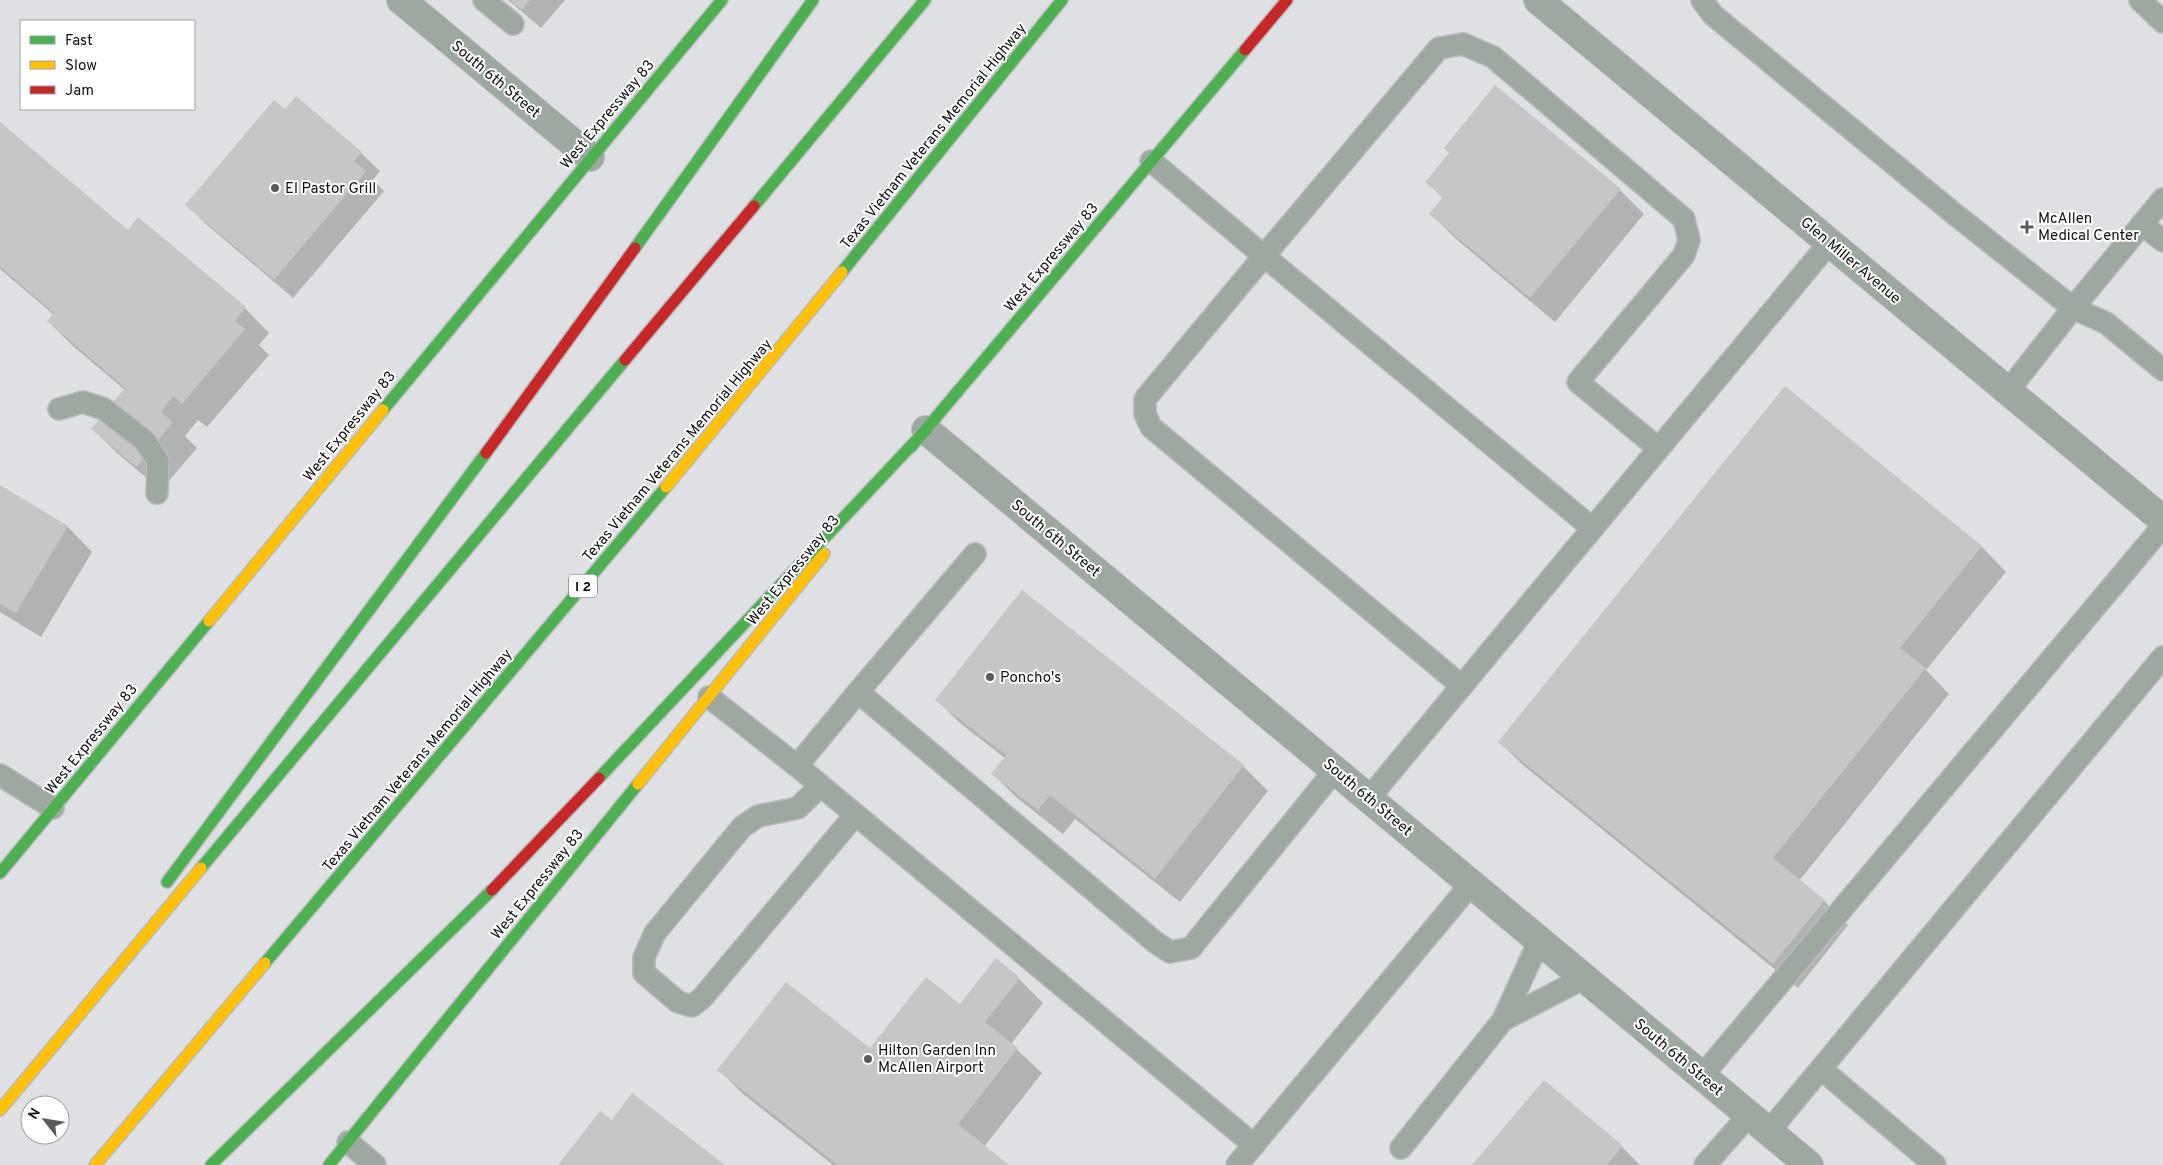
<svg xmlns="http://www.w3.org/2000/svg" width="2163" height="1165" viewBox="0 0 2163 1165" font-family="Overpass,sans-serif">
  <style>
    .shadow { fill: #0003 }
    .building { fill: #c6c6c8 }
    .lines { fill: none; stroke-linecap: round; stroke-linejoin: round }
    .lane-casing { stroke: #babbbd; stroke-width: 24 }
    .street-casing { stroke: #babbbd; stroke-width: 30 }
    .fast-casing { stroke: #babbbd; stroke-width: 14 }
    .slow-casing { stroke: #babbbd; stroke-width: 14 }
    .jam-casing { stroke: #babbbd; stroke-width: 14 }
    .lane { stroke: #9da8a0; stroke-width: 21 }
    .street { stroke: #9da8a0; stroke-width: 28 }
    .fast { stroke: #4caf50; stroke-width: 11 }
    .slow { stroke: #ffc107; stroke-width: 11 }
    .jam { stroke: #c62828; stroke-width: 11 }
    .poi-dot { fill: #595a5c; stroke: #fff; stroke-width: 2 }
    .labels { text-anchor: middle; stroke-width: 4; stroke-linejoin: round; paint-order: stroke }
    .shield { fill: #fff; stroke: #58595a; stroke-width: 1 }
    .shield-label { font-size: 14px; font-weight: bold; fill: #111214 }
    .street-label { font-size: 15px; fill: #111214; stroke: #fff }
    .poi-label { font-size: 15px; fill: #111214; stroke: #fff; text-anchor: start }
  </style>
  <rect width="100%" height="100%" fill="#dee0e3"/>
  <!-- shadow -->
  <g class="shadow">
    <path d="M 508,0 L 565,0 L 541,28 Z"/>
    <path d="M 0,124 L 128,231 L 245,308 L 269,333 L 259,345 L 269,355 L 207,427 L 198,420 L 185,436 L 197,448 L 161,490 L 117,453 L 93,429 L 125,390 L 73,346 L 48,321 L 54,315 L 0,269 Z"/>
    <path d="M 361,153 L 380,171 L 373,180 L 384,191 L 293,298 L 206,224 L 187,205 Z"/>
    <path d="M 1450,153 L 1620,190 L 1644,214 L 1555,322 L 1455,238 L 1431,214 L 1443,198 L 1427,182 Z"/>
    <path d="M 1785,388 L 1982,547 L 2006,572 L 1926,670 L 1949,694 L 1799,881 L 1824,901 L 1848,925 L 1798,988 L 1524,766 L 1499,742 Z"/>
    <path d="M 0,486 L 68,527 L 92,552 L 41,637 L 0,612 Z"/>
    <path d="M 1022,592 L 1243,766 L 1268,791 L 1180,902 L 1075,819 L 1063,834 L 1017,798 L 993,774 L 1005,758 L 961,724 L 937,700 Z"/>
    <path d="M 1019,979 L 1043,1003 L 1011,1044 L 1042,1073 L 984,1147 L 1007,1165 L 833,1165 L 743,1094 L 719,1070 L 870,1050 Z"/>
    <path d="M 1622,1147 L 1640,1165 L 1473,1165 Z"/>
  </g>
  <!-- building -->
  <g class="building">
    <path d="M 510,0 L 530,0 L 522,10 Z"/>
    <path d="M 1495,85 L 1621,189 L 1530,298 L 1429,214 L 1443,197 L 1425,182 L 1449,153 L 1444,148 Z"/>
    <path d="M 296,96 L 362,152 L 354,161 L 366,171 L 274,280 L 185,205 L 274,100 L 285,109 Z"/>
    <path d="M 0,122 L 128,230 L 138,217 L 246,307 L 235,321 L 245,329 L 182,404 L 173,396 L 161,412 L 173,422 L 136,467 L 91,429 L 125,388 L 47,321 L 54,313 L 0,267 Z"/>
    <path d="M 1785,386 L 1982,546 L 1900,648 L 1926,668 L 1773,858 L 1825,900 L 1773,964 L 1498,742 Z"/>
    <path d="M 0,485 L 68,526 L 16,613 L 0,604 Z"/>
    <path d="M 1022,590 L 1244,765 L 1155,879 L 1050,795 L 1038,810 L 991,774 L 1006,755 L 935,700 Z"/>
    <path d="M 996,958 L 1020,978 L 985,1022 L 1018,1048 L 958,1124 L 1009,1165 L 838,1165 L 717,1070 L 786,982 L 870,1048 L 926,977 L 960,1004 Z"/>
    <path d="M 1544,1080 L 1623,1146 L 1607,1165 L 1472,1165 Z"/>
    <path d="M 632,1093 L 725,1165 L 558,1165 L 600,1111 L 612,1120 Z"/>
  </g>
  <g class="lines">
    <defs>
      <g id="lane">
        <path d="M 484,0 L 513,24"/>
        <path d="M 1702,0 L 1713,15 L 1952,212 L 2073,308 L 2106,323 L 2163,370"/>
        <path d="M 2140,0 L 2163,22"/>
        <path d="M 1151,161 L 1264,256 L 1145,399 L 1145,414 L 1151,427 L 1462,686"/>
        <path d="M 2142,224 L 2163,241"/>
        <path d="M 2008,391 L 2073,308 L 2163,199"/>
        <path d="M 59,409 L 83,402 L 104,409 L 145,441 L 158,461 L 157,493"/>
        <path d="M 1592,528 L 1264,256 L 1439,48 L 1463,44 L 1493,57 L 1684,219 L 1689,240 L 1684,255 L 1578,382 L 1658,448"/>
        <path d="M 858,692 L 975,554"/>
        <path d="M 709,697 L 797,766 L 858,692 L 1155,942 L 1170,952 L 1191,948 L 1335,770"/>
        <path d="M 797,766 L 1254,1145"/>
        <path d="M 0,775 L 53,808"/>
        <path d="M 820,786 L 798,808 L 758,816 L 742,827 L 655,933 L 644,957 L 644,973 L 678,1002 L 692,1006 L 703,997 L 855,815"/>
        <path d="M 1369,798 L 1830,242"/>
        <path d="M 1539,941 L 1503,1020 L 1584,978"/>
        <path d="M 1821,1069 L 1935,1165"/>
        <path d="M 1702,1076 L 2163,526"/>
        <path d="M 1769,1131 L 2163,657"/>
        <path d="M 348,1142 L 375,1165"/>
        <path d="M 1401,1148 L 1503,1020"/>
        <path d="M 1237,1165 L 1471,884"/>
        <path d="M 1705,1165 L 1749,1115"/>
      </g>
      <g id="street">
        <path d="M 401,0 L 590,157"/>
        <path d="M 1538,0 L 2163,520"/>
        <path d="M 926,430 L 1809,1165"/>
      </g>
      <g id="fast">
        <path d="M 754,206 L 925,0"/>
        <path d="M 635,248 L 813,0"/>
        <path d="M 842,272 L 1062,0"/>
        <path d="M 383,410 L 722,0"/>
        <path d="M 911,447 L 1245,50"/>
        <path d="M 599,778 L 926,430"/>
        <path d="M 201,868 L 625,360"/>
        <path d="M 0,873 L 209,621"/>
        <path d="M 167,882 L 486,453"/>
        <path d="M 265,963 L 666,487"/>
        <path d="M 211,1165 L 492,890"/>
        <path d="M 329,1165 L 638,784"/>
      </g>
      <g id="slow">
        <path d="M 666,487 L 842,272"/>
        <path d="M 209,621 L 383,410"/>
        <path d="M 638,784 L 824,554"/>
        <path d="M 0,1110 L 201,868"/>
        <path d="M 95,1165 L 265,963"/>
      </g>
      <g id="jam">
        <path d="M 1245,50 L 1287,0"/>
        <path d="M 625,360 L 754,206"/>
        <path d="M 486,453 L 635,248"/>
        <path d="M 492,890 L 599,778"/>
      </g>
    </defs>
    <!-- lane casing -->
    <use href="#lane" class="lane-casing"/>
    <!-- street casing -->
    <use href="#street" class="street-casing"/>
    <!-- fast casing -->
    <use href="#fast" class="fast-casing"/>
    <!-- slow casing -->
    <use href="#slow" class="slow-casing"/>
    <!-- jam casing -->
    <use href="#jam" class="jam-casing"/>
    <!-- lane -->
    <use href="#lane" class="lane"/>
    <!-- street -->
    <use href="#street" class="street"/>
    <!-- fast -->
    <use href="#fast" class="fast"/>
    <!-- slow -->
    <use href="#slow" class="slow"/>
    <!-- jam -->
    <use href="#jam" class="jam"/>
  </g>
  <!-- markers -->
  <g class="poi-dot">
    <circle cx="275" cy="188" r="5"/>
    <path d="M2024.5 219.5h5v5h5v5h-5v5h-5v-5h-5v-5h5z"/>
    <circle cx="990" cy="677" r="5"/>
    <circle cx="868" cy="1059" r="5"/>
  </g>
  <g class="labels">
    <!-- shield labels -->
    <rect class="shield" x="569" y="574.5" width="28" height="23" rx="4"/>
    <g class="shield-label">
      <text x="583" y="591">I 2</text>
    </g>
    <!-- street labels -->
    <g class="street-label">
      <text transform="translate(496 79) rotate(40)" y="5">South 6th Street</text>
      <text transform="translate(607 114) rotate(-50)" y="5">West Expressway 83</text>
      <text transform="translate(933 136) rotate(-51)" y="5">Texas Vietnam Veterans Memorial Highway</text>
      <text transform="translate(1051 257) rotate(-50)" y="5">West Expressway 83</text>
      <text transform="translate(1851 260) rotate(40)" y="5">Glen Miller Avenue</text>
      <text transform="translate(349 426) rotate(-51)" y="5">West Expressway 83</text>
      <text transform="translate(677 450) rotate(-50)" y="5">Texas Vietnam Veterans Memorial Highway</text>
      <text transform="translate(1056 538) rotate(40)" y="5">South 6th Street</text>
      <text transform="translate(793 570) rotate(-51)" y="5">West Expressway 83</text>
      <text transform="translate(91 739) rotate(-51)" y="5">West Expressway 83</text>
      <text transform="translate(417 760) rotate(-50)" y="5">Texas Vietnam Veterans Memorial Highway</text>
      <text transform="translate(1368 797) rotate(40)" y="5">South 6th Street</text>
      <text transform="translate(537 884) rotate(-51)" y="5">West Expressway 83</text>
      <text transform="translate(1679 1057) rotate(40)" y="5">South 6th Street</text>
    </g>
    <!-- poi labels -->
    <g class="poi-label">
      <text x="285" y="193">El Pastor Grill</text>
      <text x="2038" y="223">McAllen<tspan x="2038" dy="17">Medical Center</tspan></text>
      <text x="1000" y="682">Poncho's</text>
      <text x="878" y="1055">Hilton Garden Inn<tspan x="878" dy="17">McAllen Airport</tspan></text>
    </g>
  </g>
  <!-- legend -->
  <rect x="20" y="20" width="175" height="90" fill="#ffffff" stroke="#a0a0a1"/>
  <rect x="30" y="36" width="25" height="8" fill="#4caf50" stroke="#a0a0a1"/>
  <text x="65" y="45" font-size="15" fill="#111214">Fast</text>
  <rect x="30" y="61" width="25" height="8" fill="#ffc107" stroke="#a0a0a1"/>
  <text x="65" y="70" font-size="15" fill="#111214">Slow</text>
  <rect x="30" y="86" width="25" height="8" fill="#c62828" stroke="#a0a0a1"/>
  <text x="65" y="95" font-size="15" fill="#111214">Jam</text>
  <!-- north arrow -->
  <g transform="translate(45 1120) rotate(301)"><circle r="24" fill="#ffffff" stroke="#a0a0a1"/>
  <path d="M0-4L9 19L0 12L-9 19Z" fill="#595a5c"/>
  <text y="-8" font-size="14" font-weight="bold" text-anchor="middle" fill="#111214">N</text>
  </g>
</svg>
